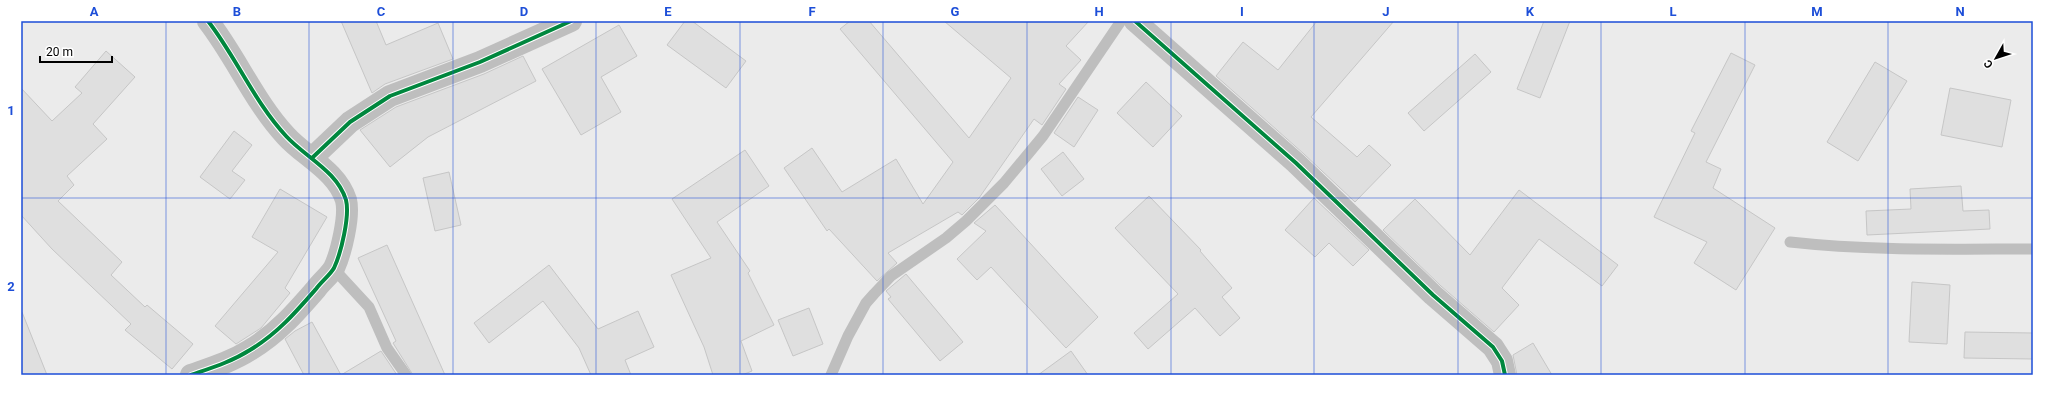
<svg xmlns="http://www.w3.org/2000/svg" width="2054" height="396" viewBox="0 0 2054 396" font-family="Roboto,sans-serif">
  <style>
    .green { fill: #ebebeb }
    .building { fill: #dfdfdf; stroke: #c6c6c6 }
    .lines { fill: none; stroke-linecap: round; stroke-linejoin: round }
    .lane { stroke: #bebebe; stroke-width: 11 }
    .street { stroke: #bebebe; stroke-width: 22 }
    .cycleway-casing { stroke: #fff; stroke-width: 6 }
    .cycleway { stroke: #00873e; stroke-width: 4 }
    .grid { fill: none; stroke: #1d4ed8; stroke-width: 1; stroke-opacity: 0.55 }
    .neatline { fill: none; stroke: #1d4ed8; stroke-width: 1.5 }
    .grid-label { font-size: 13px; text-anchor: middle; font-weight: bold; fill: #1d4ed8 }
  </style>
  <rect width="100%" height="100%" fill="#fff"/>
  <!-- green -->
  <rect class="green" x="21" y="21" width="2012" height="354"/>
  <!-- building -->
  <g class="building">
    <path d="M 341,21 L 376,21 L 386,45 L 438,23 L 453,59 L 385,84 L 372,93 Z"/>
    <path d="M 685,21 L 692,21 L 746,61 L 726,88 L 667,45 Z"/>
    <path d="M 850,21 L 869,21 L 969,138 L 1011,78 L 944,21 L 1089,21 L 1066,46 L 1081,60 L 1059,84 L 1066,89 L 1042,125 L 1034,119 L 979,198 L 962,215 L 958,212 L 888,253 L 897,263 L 877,281 L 829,229 L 827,231 L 784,168 L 812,148 L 842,192 L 896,159 L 923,204 L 953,162 L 840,29 Z"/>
    <path d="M 1317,21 L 1394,21 L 1311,117 L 1357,157 L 1369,145 L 1391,165 L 1355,202 L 1304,154 L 1216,76 L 1243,42 L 1278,70 Z"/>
    <path d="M 1544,21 L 1570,21 L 1540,98 L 1517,89 Z"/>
    <path d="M 619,25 L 637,56 L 601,77 L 621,112 L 581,135 L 542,69 Z"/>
    <path d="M 106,51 L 135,77 L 93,124 L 107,139 L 67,176 L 74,185 L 58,201 L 122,262 L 111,275 L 145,307 L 147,305 L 193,344 L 172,369 L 125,330 L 131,324 L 52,249 L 21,215 L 21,88 L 52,121 L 82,93 L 75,87 Z"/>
    <path d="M 1731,53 L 1755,65 L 1706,162 L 1721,169 L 1713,188 L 1775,228 L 1736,290 L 1694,263 L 1707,242 L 1654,217 L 1695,133 L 1691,131 Z"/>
    <path d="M 1475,54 L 1491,72 L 1424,131 L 1408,113 Z"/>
    <path d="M 523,56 L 536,81 L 428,137 L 390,167 L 360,130 L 396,107 L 484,74 Z"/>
    <path d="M 1875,62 L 1907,81 L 1858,161 L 1827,142 Z"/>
    <path d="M 1146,82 L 1182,116 L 1153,147 L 1117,113 Z"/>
    <path d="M 1950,88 L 2011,100 L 2002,147 L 1941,135 Z"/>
    <path d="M 1078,97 L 1098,110 L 1074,147 L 1054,133 Z"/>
    <path d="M 234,131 L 252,145 L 232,171 L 245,180 L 230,199 L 200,177 Z"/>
    <path d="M 745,150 L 769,186 L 717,222 L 750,271 L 748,273 L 774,325 L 741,341 L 752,371 L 742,375 L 713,375 L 704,347 L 671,275 L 711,258 L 672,199 Z"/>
    <path d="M 1063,152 L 1084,179 L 1062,196 L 1041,169 Z"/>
    <path d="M 449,172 L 461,225 L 435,231 L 423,178 Z"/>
    <path d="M 1961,186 L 1963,211 L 1989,210 L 1990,229 L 1867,235 L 1866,211 L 1911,209 L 1910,189 Z"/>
    <path d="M 280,189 L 327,217 L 285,288 L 290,293 L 261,328 L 236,344 L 215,326 L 278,252 L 252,237 Z"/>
    <path d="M 1519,190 L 1618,265 L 1602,286 L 1539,239 L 1502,288 L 1519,305 L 1494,332 L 1441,286 L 1383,230 L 1415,199 L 1470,255 Z"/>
    <path d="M 1149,196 L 1201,250 L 1200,251 L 1232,288 L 1222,297 L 1240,318 L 1220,336 L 1195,308 L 1148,349 L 1134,333 L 1178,294 L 1115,228 Z"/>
    <path d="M 1314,198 L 1369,250 L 1353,266 L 1329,243 L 1315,257 L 1285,230 Z"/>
    <path d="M 995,205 L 1098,317 L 1066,348 L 991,267 L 977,280 L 957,259 L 986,231 L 974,223 Z"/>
    <path d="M 387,245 L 445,375 L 413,375 L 393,343 L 396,341 L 358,258 Z"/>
    <path d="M 549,265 L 598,329 L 638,311 L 654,347 L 625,360 L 631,375 L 591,375 L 579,348 L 543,301 L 489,343 L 474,323 Z"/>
    <path d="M 906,274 L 963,342 L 940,361 L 888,299 L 891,297 L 886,291 Z"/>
    <path d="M 1912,282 L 1950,285 L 1947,344 L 1909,342 Z"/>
    <path d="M 809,308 L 823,344 L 793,356 L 778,320 Z"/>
    <path d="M 21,312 L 22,312 L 47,375 L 21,375 Z"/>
    <path d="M 312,322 L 341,375 L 304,375 L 285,339 L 295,331 Z"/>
    <path d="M 1965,332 L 2033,333 L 2033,359 L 1964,358 Z"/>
    <path d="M 1533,343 L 1552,375 L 1517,375 L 1513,355 Z"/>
    <path d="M 381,351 L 397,375 L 341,375 Z"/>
    <path d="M 1071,351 L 1088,375 L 1038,375 Z"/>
  </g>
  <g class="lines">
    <!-- lane -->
    <g class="lane">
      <path d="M 1790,242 C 1871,251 1952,249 2033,249"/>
      <path d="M 333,268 L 369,307 L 387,348 L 406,375"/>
      <path d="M 831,375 L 848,336 L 866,303 L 874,294 L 891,276 L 946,238 L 966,221 L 1004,183 L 1043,136 L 1121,21"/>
    </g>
    <!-- street -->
    <g class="street">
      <path d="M 1135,21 L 1296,163 L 1433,295 L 1493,347 L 1502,361 L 1505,375"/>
      <path d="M 312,158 L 350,122 L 390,96 L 480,62 L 571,21"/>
      <path d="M 191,375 C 211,368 231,362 250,350 C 277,334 296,312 316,289 C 321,282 330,275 334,268 C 341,253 350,216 346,200 C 337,171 305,157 286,136 C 255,103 236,57 208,21"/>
    </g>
    <defs>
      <g id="cycleway">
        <path d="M 1135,21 L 1296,163 L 1433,295 L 1493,347 L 1502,361 L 1505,375"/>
        <path d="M 312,158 L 350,122 L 390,96 L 480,62 L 571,21"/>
        <path d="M 191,375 C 211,368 231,362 250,350 C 277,334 296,312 316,289 C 321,282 330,275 334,268 C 341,253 350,216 346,200 C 337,171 305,157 286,136 C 255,103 236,57 208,21"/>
      </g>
    </defs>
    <!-- cycleway casing -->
    <use href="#cycleway" class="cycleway-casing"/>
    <!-- cycleway -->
    <use href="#cycleway" class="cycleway"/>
  </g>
  <!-- grid -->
  <path class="grid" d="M 166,21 L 166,375M 309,21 L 309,375M 453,21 L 453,375M 596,21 L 596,375M 740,21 L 740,375M 883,21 L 883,375M 1027,21 L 1027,375M 1171,21 L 1171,375M 1314,21 L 1314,375M 1458,21 L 1458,375M 1601,21 L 1601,375M 1745,21 L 1745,375M 1888,21 L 1888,375M 21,198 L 2033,198"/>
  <!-- border -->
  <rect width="2054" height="396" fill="none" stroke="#ffffff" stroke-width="44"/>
  <!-- north arrow -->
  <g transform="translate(1996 58) rotate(231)" stroke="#ffffff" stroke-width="3" paint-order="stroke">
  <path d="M0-3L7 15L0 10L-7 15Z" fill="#000000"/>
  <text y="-6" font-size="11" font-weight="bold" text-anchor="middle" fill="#000000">С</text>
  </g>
  <!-- scale -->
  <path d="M40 56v6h72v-6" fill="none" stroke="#000000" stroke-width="2"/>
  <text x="46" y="56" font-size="12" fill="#000000" stroke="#ffffff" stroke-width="3" paint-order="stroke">20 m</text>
  <rect x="22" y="22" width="2010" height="352" class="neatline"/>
  <g class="grid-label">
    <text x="94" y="16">A</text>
    <text x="237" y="16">B</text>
    <text x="381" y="16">C</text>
    <text x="524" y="16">D</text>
    <text x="668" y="16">E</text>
    <text x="812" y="16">F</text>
    <text x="955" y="16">G</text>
    <text x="1099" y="16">H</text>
    <text x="1242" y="16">I</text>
    <text x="1386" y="16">J</text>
    <text x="1530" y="16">K</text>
    <text x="1673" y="16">L</text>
    <text x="1817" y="16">M</text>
    <text x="1960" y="16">N</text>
    <text x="11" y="115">1</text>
    <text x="11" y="291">2</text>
  </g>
</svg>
